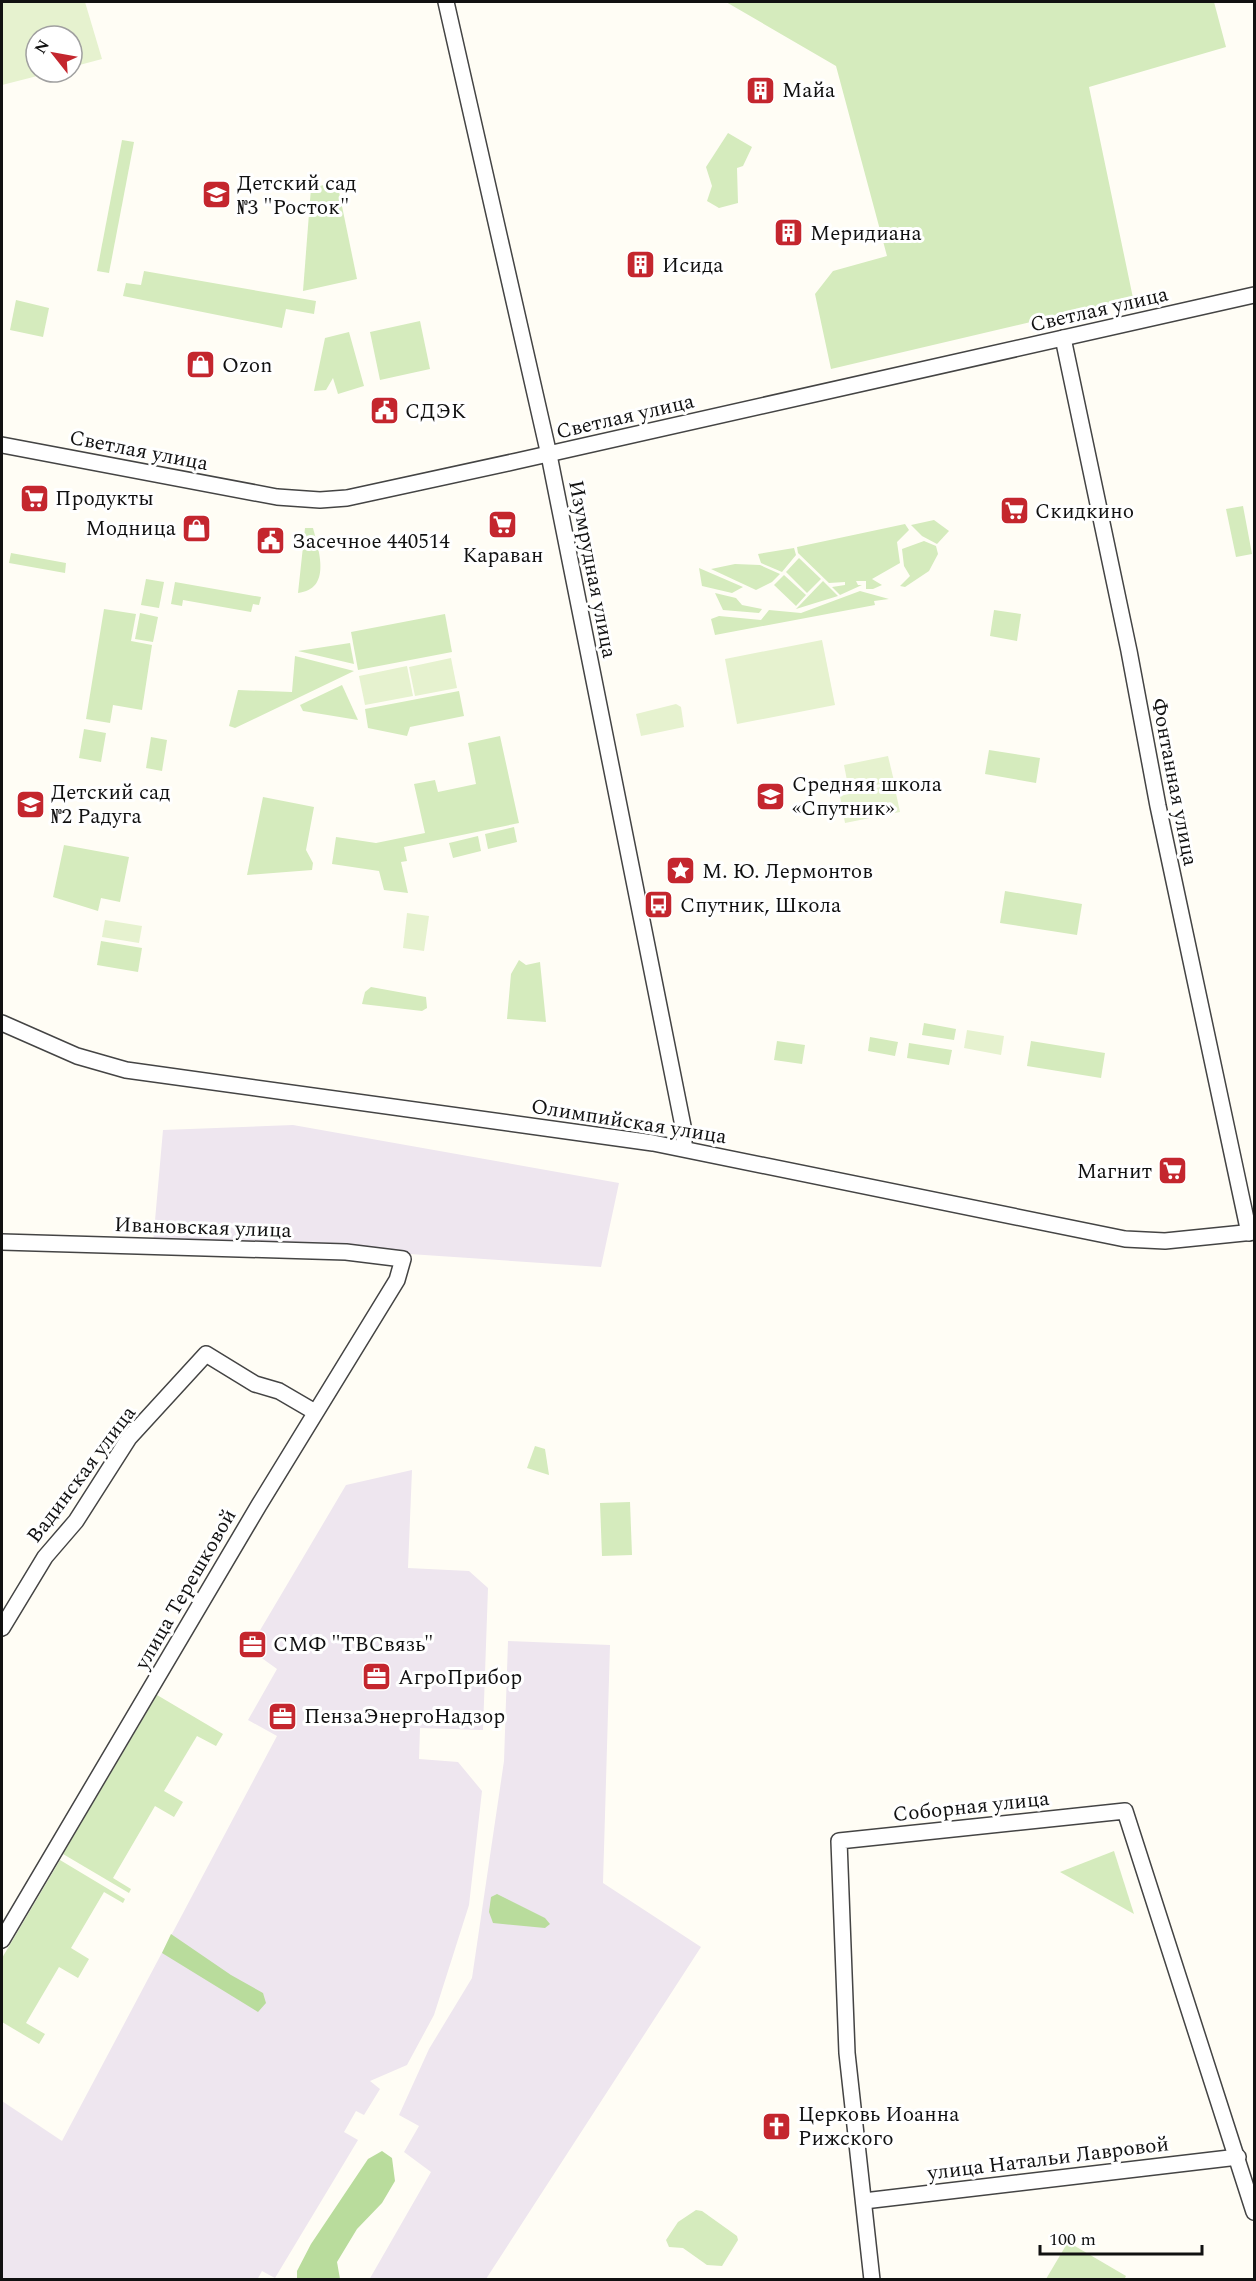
<svg xmlns="http://www.w3.org/2000/svg" width="1256" height="2281" viewBox="0 0 1256 2281" font-family="Spectral,serif">
  <style>
    .industrial { fill: #eee6ef }
    .green { fill: #d5ebbd }
    .forest { fill: #b9dc9c }
    .pitch { fill: #e6f2cf }
    .lines { fill: none; stroke-linecap: round; stroke-linejoin: round }
    .minor-casing { stroke: #444; stroke-width: 18 }
    .minor { stroke: #fff; stroke-width: 15 }
    .labels { text-anchor: middle; stroke-width: 6; stroke-linejoin: round; paint-order: stroke }
    .poi-label { font-size: 21px; fill: #111; stroke: #fff; text-anchor: start }
    .street-label { font-size: 21px; fill: #111; stroke: #fff }
  </style>
  <rect width="100%" height="100%" fill="#fffdf5"/>
  <!-- industrial -->
  <g class="industrial">
    <path d="M 293,1125 L 619,1183 L 601,1267 L 365,1251 L 153,1243 L 163,1130 Z"/>
    <path d="M 412,1470 L 408,1568 L 469,1571 L 488,1588 L 483,1730 L 420,1728 L 419,1759 L 458,1762 L 482,1791 L 469,1905 L 434,2015 L 407,2065 L 370,2081 L 380,2089 L 364,2115 L 356,2111 L 344,2132 L 358,2140 L 275,2278 L 262,2271 L 257,2280 L 2,2279 L 2,2101 L 62,2141 L 277,1736 L 248,1720 L 277,1669 L 249,1649 L 346,1485 Z"/>
    <path d="M 508,1641 L 610,1645 L 603,1883 L 701,1947 L 486,2279 L 369,2280 L 431,2172 L 404,2152 L 419,2126 L 399,2115 L 429,2049 L 472,1978 L 504,1761 Z"/>
  </g>
  <!-- green -->
  <g class="green">
    <path d="M 726,2 L 1214,2 L 1226,47 L 1089,87 L 1133,298 L 831,369 L 815,294 L 833,271 L 887,256 L 836,66 Z"/>
    <path d="M 728,133 L 752,147 L 743,166 L 737,168 L 738,203 L 719,208 L 707,201 L 712,186 L 706,167 Z"/>
    <path d="M 122,140 L 134,142 L 109,273 L 97,271 Z"/>
    <path d="M 337,182 L 357,279 L 303,291 L 311,188 Z"/>
    <path d="M 144,271 L 316,301 L 314,314 L 286,309 L 282,328 L 123,296 L 126,283 L 141,285 Z"/>
    <path d="M 16,300 L 49,308 L 43,337 L 10,330 Z"/>
    <path d="M 420,321 L 430,369 L 380,380 L 370,332 Z"/>
    <path d="M 349,332 L 364,386 L 338,394 L 333,378 L 326,390 L 314,391 L 325,338 Z"/>
    <path d="M 1243,506 L 1252,554 L 1236,557 L 1226,509 Z"/>
    <path d="M 934,520 L 949,531 L 937,544 L 922,536 L 911,525 Z"/>
    <path d="M 905,524 L 909,530 L 897,542 L 900,563 L 872,579 L 882,585 L 873,589 L 866,589 L 866,581 L 856,581 L 858,585 L 862,585 L 840,595 L 832,587 L 845,585 L 845,582 L 829,583 L 798,553 L 797,547 Z"/>
    <path d="M 305,528 L 313,528 C 319,551 332,589 298,593 Z"/>
    <path d="M 924,541 L 936,546 L 938,554 L 929,571 L 905,587 L 900,586 L 910,576 L 904,566 L 902,549 Z"/>
    <path d="M 794,548 L 796,555 L 782,572 L 761,563 L 758,554 Z"/>
    <path d="M 11,553 L 66,563 L 65,573 L 9,563 Z"/>
    <path d="M 799,558 L 821,579 L 807,593 L 786,572 Z"/>
    <path d="M 735,564 L 760,565 L 780,574 L 772,582 L 756,590 L 711,569 Z"/>
    <path d="M 699,568 L 743,587 L 732,593 L 702,586 Z"/>
    <path d="M 784,575 L 806,595 L 796,606 L 774,585 Z"/>
    <path d="M 146,579 L 164,582 L 159,608 L 141,605 Z"/>
    <path d="M 823,581 L 838,596 L 796,609 Z"/>
    <path d="M 175,582 L 261,597 L 259,605 L 253,604 L 251,612 L 183,600 L 182,606 L 171,604 Z"/>
    <path d="M 860,591 L 889,599 L 874,601 L 875,605 L 715,635 L 711,619 L 719,616 L 761,620 L 769,610 L 801,613 Z"/>
    <path d="M 715,593 L 736,598 L 742,605 L 762,609 L 759,613 L 723,610 Z"/>
    <path d="M 104,609 L 136,614 L 131,641 L 152,645 L 142,710 L 113,705 L 110,723 L 86,719 Z"/>
    <path d="M 994,610 L 1021,614 L 1017,641 L 990,636 Z"/>
    <path d="M 140,613 L 158,617 L 153,642 L 135,639 Z"/>
    <path d="M 445,614 L 452,652 L 358,670 L 351,632 Z"/>
    <path d="M 350,643 L 354,664 L 298,651 Z"/>
    <path d="M 295,656 L 354,671 L 235,728 L 229,726 L 238,690 L 292,692 Z"/>
    <path d="M 342,685 L 358,720 L 303,711 L 300,705 Z"/>
    <path d="M 459,691 L 464,716 L 410,727 L 407,736 L 368,728 L 365,709 Z"/>
    <path d="M 84,729 L 106,733 L 101,762 L 79,758 Z"/>
    <path d="M 500,736 L 519,823 L 404,847 L 407,861 L 401,862 L 408,893 L 384,890 L 379,871 L 332,864 L 336,837 L 376,843 L 425,833 L 414,784 L 435,780 L 438,792 L 476,784 L 468,743 Z"/>
    <path d="M 151,737 L 167,740 L 162,771 L 146,768 Z"/>
    <path d="M 989,750 L 1040,758 L 1036,783 L 985,774 Z"/>
    <path d="M 263,797 L 314,807 L 306,850 L 313,863 L 312,870 L 247,875 Z"/>
    <path d="M 514,827 L 517,842 L 488,849 L 485,834 Z"/>
    <path d="M 478,836 L 481,851 L 453,858 L 449,843 Z"/>
    <path d="M 64,845 L 129,857 L 120,902 L 101,898 L 98,911 L 53,897 Z"/>
    <path d="M 1005,891 L 1082,904 L 1077,935 L 1000,923 Z"/>
    <path d="M 101,941 L 142,948 L 138,972 L 97,965 Z"/>
    <path d="M 519,960 L 526,965 L 540,962 L 546,1022 L 507,1019 L 511,974 Z"/>
    <path d="M 371,987 L 426,997 L 427,1008 L 422,1011 L 362,1004 L 365,992 Z"/>
    <path d="M 924,1023 L 956,1029 L 954,1040 L 922,1035 Z"/>
    <path d="M 870,1037 L 898,1042 L 895,1056 L 868,1051 Z"/>
    <path d="M 777,1041 L 805,1045 L 802,1064 L 774,1060 Z"/>
    <path d="M 1031,1041 L 1105,1053 L 1101,1078 L 1027,1066 Z"/>
    <path d="M 909,1043 L 952,1050 L 949,1065 L 907,1058 Z"/>
    <path d="M 535,1446 L 545,1449 L 549,1475 L 527,1468 Z"/>
    <path d="M 630,1502 L 632,1555 L 602,1556 L 600,1503 Z"/>
    <path d="M 157,1695 L 223,1734 L 216,1746 L 197,1736 L 164,1791 L 183,1802 L 174,1817 L 155,1806 L 113,1878 L 131,1889 L 129,1893 L 63,1854 Z"/>
    <path d="M 1114,1851 L 1134,1914 L 1060,1872 Z"/>
    <path d="M 60,1860 L 125,1899 L 123,1903 L 104,1892 L 71,1948 L 89,1959 L 78,1978 L 59,1967 L 26,2023 L 45,2034 L 39,2044 L 2,2022 L 2,1958 Z"/>
    <path d="M 696,2210 L 702,2211 L 737,2236 L 738,2240 L 722,2266 L 707,2265 L 683,2248 L 669,2247 L 666,2240 L 678,2222 Z"/>
    <path d="M 1068,2242 L 1126,2276 L 1124,2280 L 1046,2279 Z"/>
  </g>
  <!-- forest -->
  <g class="forest">
    <path d="M 497,1894 L 545,1918 L 550,1924 L 545,1928 L 493,1923 L 489,1912 L 491,1897 Z"/>
    <path d="M 171,1934 L 231,1975 L 263,1993 L 266,2003 L 258,2012 L 162,1953 Z"/>
    <path d="M 382,2151 L 392,2158 L 395,2181 L 382,2203 L 357,2229 L 337,2262 L 340,2279 L 297,2278 L 297,2271 L 311,2244 L 368,2159 Z"/>
  </g>
  <!-- pitch -->
  <g class="pitch">
    <path d="M 2,2 L 85,2 L 102,59 L 72,67 L 72,36 L 36,36 L 36,72 L 53,72 L 2,85 Z"/>
    <path d="M 822,640 L 835,705 L 737,724 L 725,659 Z"/>
    <path d="M 451,658 L 457,688 L 415,696 L 409,667 Z"/>
    <path d="M 407,666 L 413,696 L 365,705 L 359,676 Z"/>
    <path d="M 676,704 L 681,707 L 684,727 L 641,736 L 636,714 Z"/>
    <path d="M 888,756 L 894,781 L 849,791 L 844,765 Z"/>
    <path d="M 894,784 L 900,812 L 845,823 L 840,796 Z"/>
    <path d="M 407,913 L 429,916 L 424,951 L 403,948 Z"/>
    <path d="M 105,920 L 142,926 L 139,943 L 102,937 Z"/>
    <path d="M 967,1030 L 1004,1036 L 1001,1055 L 964,1048 Z"/>
  </g>
  <g class="lines">
    <defs>
      <g id="minor">
        <path d="M 446,2 L 549,455 L 684,1131 L 684,1148"/>
        <path d="M 1063,338 L 1129,651 L 1158,806 L 1249,1233"/>
        <path d="M 2,445 L 277,497 L 320,500 L 347,498 C 650,433 952,363 1254,295"/>
        <path d="M 2,1023 L 77,1056 L 126,1070 L 653,1143 L 1125,1239 L 1165,1241 L 1254,1232"/>
        <path d="M 2,1242 L 346,1252 L 403,1259 L 397,1280 L 259,1505 L 2,1940"/>
        <path d="M 2,1628 L 45,1557 L 76,1521 L 129,1438 L 206,1354 L 255,1384 L 279,1391 L 315,1412"/>
        <path d="M 864,2201 L 1238,2157"/>
        <path d="M 872,2280 L 847,2053 L 839,1841 L 1125,1811 L 1254,2212"/>
      </g>
    </defs>
    <!-- minor casing -->
    <use href="#minor" class="minor-casing"/>
    <!-- minor -->
    <use href="#minor" class="minor"/>
  </g>
  <!-- icons -->
  <defs>
    <symbol id="building-square" viewBox="-11 -11 22 22"><rect x="-9" y="-9" width="18" height="18" rx="4" fill="#c4262e" stroke="#fff"/><path d="M-4-6H4V6H1V3H-1V6H-4ZM-2.5-4.3h1.7v1.8h-1.7ZM.8-4.3h1.7v1.8H.8ZM-2.5-1h1.7V.8h-1.7ZM.8-1h1.7V.8H.8Z" fill="#fff"/></symbol>
    <symbol id="school-square" viewBox="-11 -11 22 22"><rect x="-9" y="-9" width="18" height="18" rx="4" fill="#c4262e" stroke="#fff"/><path d="M0-5L7-2L0 1L-7-2ZM-4 1L0 2.5L4 1V4Q0 6-4 4Z" fill="#fff"/></symbol>
    <symbol id="shop-square" viewBox="-11 -11 22 22"><rect x="-9" y="-9" width="18" height="18" rx="4" fill="#c4262e" stroke="#fff"/><path d="M-5-2.5h2.3a2.7 3.5 0 0 1 5.4 0H5L5.5 6h-11ZM-1.5-2.5h3a1.5 2.3 0 0 0-3 0Z" fill="#fff"/></symbol>
    <symbol id="civic-square" viewBox="-11 -11 22 22"><rect x="-9" y="-9" width="18" height="18" rx="4" fill="#c4262e" stroke="#fff"/><path d="M-.6-6.5H3V-4.5H.6V-3L4-1V1h2V6H-6V1h2V-1L-.6-3ZM-1.2 2.5V6h2.4V2.5Z" fill="#fff"/></symbol>
    <symbol id="supermarket-square" viewBox="-11 -11 22 22"><rect x="-9" y="-9" width="18" height="18" rx="4" fill="#c4262e" stroke="#fff"/><path d="M-6-5.5h2.5l.6 2H6L4.5 2H-2.5L-4.4-4H-6ZM-1.5 3.2a1.3 1.3 0 1 0 .1 0ZM3 3.2a1.3 1.3 0 1 0 .1 0Z" fill="#fff"/></symbol>
    <symbol id="sight-square" viewBox="-11 -11 22 22"><rect x="-9" y="-9" width="18" height="18" rx="4" fill="#c4262e" stroke="#fff"/><path d="M0-6L1.8-2.2L6-1.7L2.9 1.2L3.7 5.4L0 3.3L-3.7 5.4L-2.9 1.2L-6-1.7L-1.8-2.2Z" fill="#fff"/></symbol>
    <symbol id="bus-square" viewBox="-11 -11 22 22"><rect x="-9" y="-9" width="18" height="18" rx="4" fill="#c4262e" stroke="#fff"/><path d="M-5-6H5V4H4V6H2V4H-2V6H-4V4H-5ZM-3.5-4V0h7V-4ZM-3.5 1.2v1.5H-2V1.2ZM2 1.2v1.5H3.5V1.2Z" fill="#fff"/></symbol>
    <symbol id="office-square" viewBox="-11 -11 22 22"><rect x="-9" y="-9" width="18" height="18" rx="4" fill="#c4262e" stroke="#fff"/><path d="M-6-3h4V-5.5h4V-3h4V5H-6ZM-1-4.5V-3h2v-1.5ZM-6 0V1H6V0Z" fill="#fff"/></symbol>
    <symbol id="church-square" viewBox="-11 -11 22 22"><rect x="-9" y="-9" width="18" height="18" rx="4" fill="#c4262e" stroke="#fff"/><path d="M-1.2-6h2.4v3.5h3.3v2.4h-3.3V6h-2.4V-.1h-3.3v-2.4h3.3Z" fill="#fff"/></symbol>
  </defs>
  <g fill-rule="evenodd">
    <use href="#building-square" x="744" y="74" width="33" height="33"/>
    <use href="#school-square" x="200" y="178" width="33" height="33"/>
    <use href="#building-square" x="772" y="216" width="33" height="33"/>
    <use href="#building-square" x="624" y="248" width="33" height="33"/>
    <use href="#shop-square" x="184" y="348" width="33" height="33"/>
    <use href="#civic-square" x="368" y="394" width="33" height="33"/>
    <use href="#supermarket-square" x="18" y="482" width="33" height="33"/>
    <use href="#supermarket-square" x="998" y="494" width="33" height="33"/>
    <use href="#supermarket-square" x="486" y="508" width="33" height="33"/>
    <use href="#shop-square" x="180" y="512" width="33" height="33"/>
    <use href="#civic-square" x="254" y="524" width="33" height="33"/>
    <use href="#school-square" x="754" y="780" width="33" height="33"/>
    <use href="#school-square" x="14" y="788" width="33" height="33"/>
    <use href="#sight-square" x="664" y="854" width="33" height="33"/>
    <use href="#bus-square" x="642" y="888" width="33" height="33"/>
    <use href="#supermarket-square" x="1156" y="1154" width="33" height="33"/>
    <use href="#office-square" x="236" y="1628" width="33" height="33"/>
    <use href="#office-square" x="360" y="1660" width="33" height="33"/>
    <use href="#office-square" x="266" y="1700" width="33" height="33"/>
    <use href="#church-square" x="760" y="2110" width="33" height="33"/>
  </g>
  <g class="labels">
    <!-- poi labels -->
    <g class="poi-label">
      <text x="782" y="97">Майа</text>
      <text x="237" y="190">Детский сад<tspan x="237" dy="24">№3 "Росток"</tspan></text>
      <text x="810" y="240">Меридиана</text>
      <text x="662" y="272">Исида</text>
      <text x="222" y="372">Ozon</text>
      <text x="405" y="418">СДЭК</text>
      <text x="55" y="505">Продукты</text>
      <text x="1035" y="518">Скидкино</text>
      <text x="176" y="535" text-anchor="end">Модница</text>
      <text x="292" y="548">Засечное 440514</text>
      <text x="503" y="562" text-anchor="middle">Караван</text>
      <text x="792" y="791">Средняя школа<tspan x="792" dy="24">«Спутник»</tspan></text>
      <text x="51" y="799">Детский сад<tspan x="51" dy="24">№2 Радуга</tspan></text>
      <text x="702" y="878">М. Ю. Лермонтов</text>
      <text x="680" y="912">Спутник, Школа</text>
      <text x="1152" y="1178" text-anchor="end">Магнит</text>
      <text x="273" y="1651">СМФ "ТВСвязь"</text>
      <text x="398" y="1684">АгроПрибор</text>
      <text x="304" y="1723">ПензаЭнергоНадзор</text>
      <text x="798" y="2121">Церковь Иоанна<tspan x="798" dy="24">Рижского</tspan></text>
    </g>
    <!-- street labels -->
    <g class="street-label">
      <text transform="translate(1099 309) rotate(-13)" y="7">Светлая улица</text>
      <text transform="translate(625 416) rotate(-13)" y="7">Светлая улица</text>
      <text transform="translate(139 450) rotate(11)" y="7">Светлая улица</text>
      <text transform="translate(593 569) rotate(79)" y="7">Изумрудная улица</text>
      <text transform="translate(1175 782) rotate(79)" y="7">Фонтанная улица</text>
      <text transform="translate(629 1121) rotate(9)" y="7">Олимпийская улица</text>
      <text transform="translate(203 1227) rotate(2)" y="7">Ивановская улица</text>
      <text transform="translate(81 1474) rotate(-53)" y="7">Вадинская улица</text>
      <text transform="translate(185 1589) rotate(-60)" y="7">улица Терешковой</text>
      <text transform="translate(971 1806) rotate(-6)" y="7">Соборная улица</text>
      <text transform="translate(1048 2158) rotate(-7)" y="7">улица Натальи Лавровой</text>
    </g>
  </g>
  <!-- border -->
  <rect width="1256" height="2281" fill="none" stroke="#111111" stroke-width="6"/>
  <!-- north arrow -->
  <g transform="translate(54 54) rotate(301)"><circle r="28" fill="#ffffff" stroke="#a0a0a0" stroke-width="1.5"/>
  <path d="M0-4.5L10 22L0 15L-10 22Z" fill="#c4262e"/>
  <text y="-9" font-size="16" font-weight="bold" text-anchor="middle" fill="#111111">N</text>
  </g>
  <!-- scale -->
  <path d="M1040 2245v9h162v-9" fill="none" stroke="#111111" stroke-width="3"/>
  <text x="1049" y="2245" font-size="18" fill="#111111" stroke="#ffffff" stroke-width="4.5" paint-order="stroke">100 m</text>
</svg>
